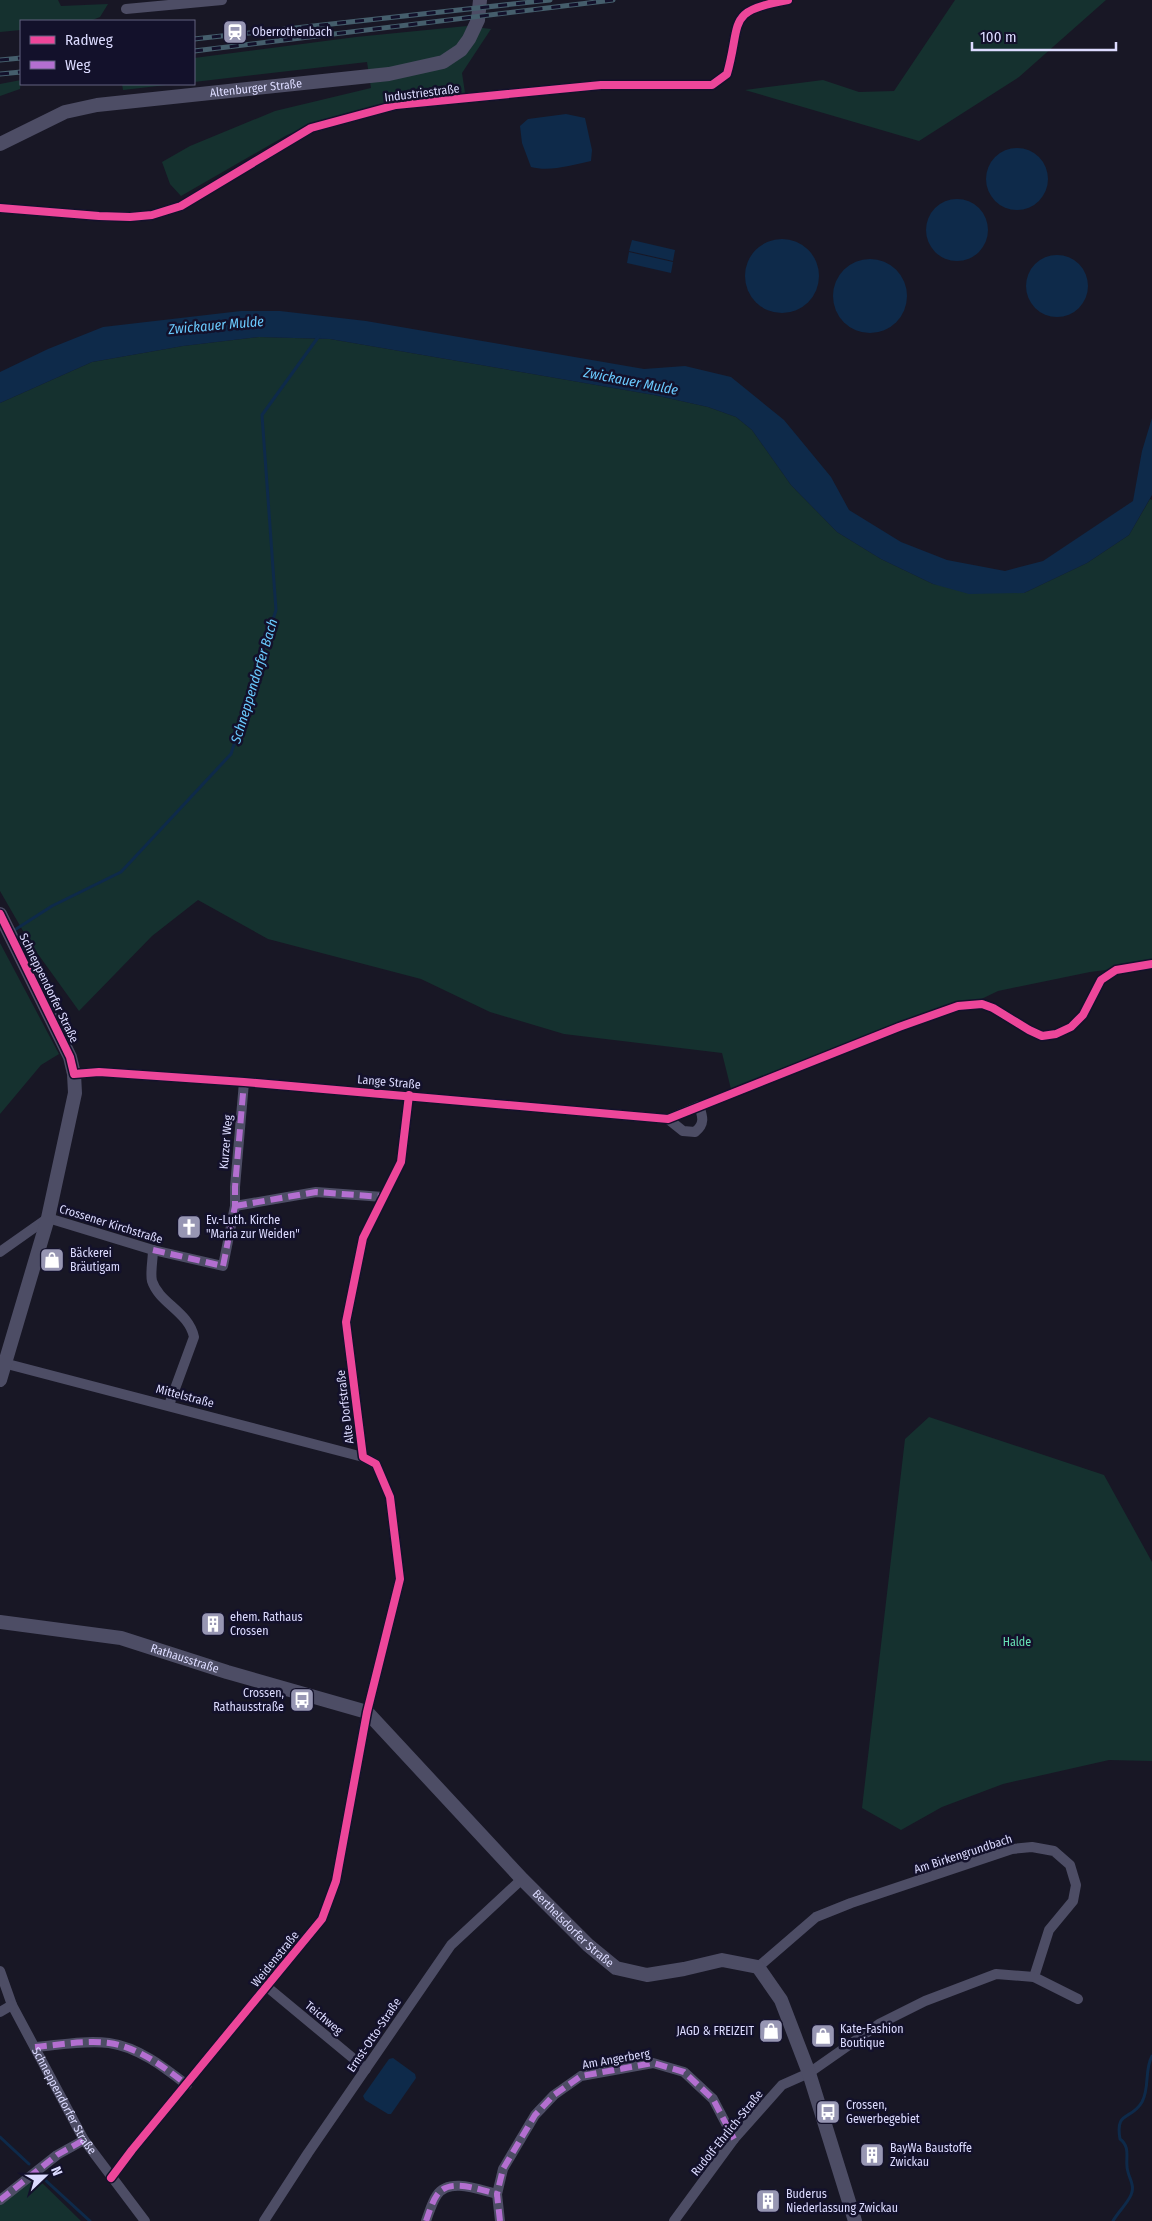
<svg xmlns="http://www.w3.org/2000/svg" width="1152" height="2221" viewBox="0 0 1152 2221" font-family="'Fira Sans Condensed',sans-serif">
  <style>
    .green { fill: #15312f }
    .water { fill: #0e2a4a }
    .lines { fill: none; stroke-linecap: round; stroke-linejoin: round }
    .stream { stroke: #0e2a4a; stroke-width: 3 }
    .minor { stroke: #4d4d65; stroke-width: 10 }
    .tertiary { stroke: #4d4d65; stroke-width: 14 }
    .rail-casing { stroke: #455e6c; stroke-width: 5 }
    .rail { stroke: #13112b; stroke-width: 3; stroke-dasharray: 9; stroke-linecap: butt }
    .quiet { stroke: #b36fd0; stroke-width: 6; stroke-dasharray: 12 6; stroke-linecap: butt }
    .cycleway-casing { stroke: #13112b; stroke-width: 11 }
    .cycleway { stroke: #ed469a; stroke-width: 8 }
    .labels { text-anchor: middle; stroke-width: 5; stroke-linejoin: round; paint-order: stroke }
    .poi-label { font-size: 12px; fill: #dcdbff; stroke: #13112b; text-anchor: start }
    .street-label { font-size: 12px; fill: #dcdbff; stroke: #13112b }
    .park-label { font-size: 12px; fill: #66e0b4; stroke: #13112b }
    .water-label { font-size: 14px; font-style: italic; fill: #6acafe; stroke: #13112b }
  </style>
  <rect width="100%" height="100%" fill="#181725"/>
  <!-- green -->
  <g class="green">
    <path d="M 0,0 L 58,0 L 61,6 L 108,4 L 100,17 L 90,21 L 21,21 L 21,30 L 0,32 Z"/>
    <path d="M 955,0 L 1106,0 L 1019,77 L 919,141 L 745,90 L 823,80 L 859,92 L 894,91 Z"/>
    <path d="M 467,26 L 491,29 L 462,73 L 465,93 L 332,118 L 287,135 L 181,196 L 170,184 L 162,162 L 190,146 L 275,111 L 371,88 L 367,62 L 194,82 L 194,58 L 356,37 Z"/>
    <path d="M 21,80 L 20,89 L 0,96 L 0,84 Z"/>
    <path d="M 122,84 L 175,84 L 123,90 Z"/>
    <path d="M 259,337 L 330,339 L 654,395 L 708,407 L 736,417 L 752,430 L 791,485 L 837,532 L 881,559 L 933,584 L 1024,593 L 1087,563 L 1129,535 L 1150,499 L 1152,500 L 1152,964 L 1090,972 L 998,991 L 971,1004 L 958,1006 L 899,1027 L 732,1093 L 722,1053 L 564,1034 L 490,1012 L 421,979 L 268,939 L 198,900 L 152,936 L 79,1011 L 30,943 L 0,891 L 0,403 L 92,362 L 183,346 Z"/>
    <path d="M 0,943 L 59,1054 L 41,1065 L 0,1114 Z"/>
    <path d="M 929,1417 L 1104,1475 L 1152,1562 L 1152,1761 L 1109,1760 L 1003,1784 L 942,1807 L 901,1830 L 862,1808 L 905,1439 Z"/>
    <path d="M 36,2177 L 81,2221 L 0,2221 L 0,2205 Z"/>
  </g>
  <!-- water -->
  <g class="water">
    <path d="M 566,114 L 585,118 L 592,150 L 591,161 C 572,165 550,172 531,167 L 522,143 L 520,126 L 528,119 Z"/>
    <circle cx="1017" cy="179" r="31"/>
    <circle cx="957" cy="230" r="31"/>
    <circle cx="782" cy="276" r="37"/>
    <path d="M 632,240 L 675,250 L 673,261 L 629,251 Z"/>
    <path d="M 629,252 L 673,262 L 671,273 L 627,263 Z"/>
    <circle cx="1057" cy="286" r="31"/>
    <circle cx="870" cy="296" r="37"/>
    <path d="M 241,311 L 280,311 L 366,321 L 644,369 L 685,366 L 731,377 L 784,420 L 831,477 L 849,510 L 901,542 L 947,560 L 1005,571 L 1043,561 L 1133,501 L 1142,451 L 1152,418 L 1152,495 L 1129,535 L 1087,563 L 1024,593 L 969,594 L 933,584 L 881,559 L 837,532 L 791,485 L 752,430 L 736,417 L 708,407 L 654,395 L 330,339 L 259,337 L 183,346 L 92,362 L 0,403 L 0,372 L 48,349 L 103,327 Z"/>
    <path d="M 393,2058 L 415,2074 L 416,2078 L 391,2114 L 388,2114 L 365,2100 L 363,2096 L 389,2059 Z"/>
  </g>
  <g class="lines">
    <!-- stream -->
    <g class="stream">
      <path d="M 13,931 L 52,906 L 121,872 L 231,754 L 276,610 L 262,415 L 319,336"/>
      <path d="M 0,2137 L 29,2164"/>
      <path d="M 43,2178 L 90,2221"/>
      <path d="M 1113,2221 C 1118,2212 1127,2204 1131,2195 C 1135,2186 1130,2180 1128,2172 C 1124,2161 1132,2148 1120,2139 C 1115,2110 1131,2121 1142,2102 C 1150,2087 1144,2071 1152,2056"/>
    </g>
    <!-- minor -->
    <g class="minor">
      <path d="M 126,9 L 222,0"/>
      <path d="M 0,208 L 99,216 L 130,217 L 152,215 L 181,206 L 311,128 L 396,105 L 601,85 L 712,85 L 727,74 C 742,21 725,11 788,0"/>
      <path d="M 74,1074 L 99,1072 L 244,1082 L 668,1119 L 699,1106 C 703,1117 705,1124 695,1132 L 683,1131 L 668,1119"/>
      <path d="M 235,1206 L 316,1192 L 383,1197"/>
      <path d="M 153,1250 C 153,1259 150,1273 152,1281 C 159,1303 189,1312 194,1337 L 169,1405"/>
      <path d="M 0,1252 L 48,1218 L 153,1250 L 223,1266 L 235,1206 L 235,1187 L 244,1082"/>
      <path d="M 0,1362 L 363,1457"/>
      <path d="M 758,1967 L 816,1917 L 851,1903 L 1012,1849 L 1032,1847 L 1054,1851 L 1070,1865 L 1076,1885 L 1073,1901 L 1049,1930 L 1034,1977"/>
      <path id="s1" d="M 0,1971 L 12,2005 L 84,2140 L 145,2221"/>
      <path d="M 266,1986 L 366,2069"/>
      <path d="M 0,2012 L 12,2005"/>
      <path d="M 35,2047 C 59,2045 85,2040 109,2043 C 138,2047 164,2067 187,2085"/>
      <path d="M 111,2178 L 132,2150 L 322,1919 L 336,1881 L 367,1712 L 400,1579 L 390,1497 L 376,1464 L 363,1457 L 346,1322 L 363,1238 L 401,1162 L 409,1095"/>
      <path d="M 0,2200 L 57,2155 L 84,2140"/>
      <path d="M 264,2221 L 308,2153 L 451,1945 L 522,1879"/>
      <path d="M 426,2221 C 429,2213 432,2202 437,2195 C 449,2177 480,2190 497,2194"/>
      <path d="M 500,2221 L 497,2194 L 503,2169 L 535,2115 L 554,2095 L 581,2076 L 653,2063 L 684,2072 L 713,2099 L 734,2139"/>
      <path d="M 674,2221 L 734,2139 L 782,2085 L 809,2073 L 879,2024 L 925,2001 L 996,1974 L 1034,1977 L 1078,1999"/>
    </g>
    <!-- tertiary -->
    <g class="tertiary">
      <path id="s2" d="M 0,144 L 65,112 L 97,105 L 389,74 L 443,62 L 461,50 L 469,39 L 478,20 L 480,0"/>
      <path d="M 0,914 L 70,1057 L 74,1074 L 75,1093 L 48,1218 L 0,1380"/>
      <path id="s3" d="M 0,1622 L 121,1638 L 227,1672 L 367,1712 L 522,1879 L 588,1945 L 616,1968 L 647,1975 L 684,1969 L 722,1960 L 758,1967 L 781,2000 L 809,2073 L 855,2221"/>
    </g>
    <defs>
      <g id="rail">
        <path d="M 194,39 L 550,0"/>
        <path d="M 194,51 L 613,0"/>
        <path d="M 0,60 L 21,58"/>
        <path d="M 0,74 L 21,72"/>
      </g>
    </defs>
    <!-- rail casing -->
    <use href="#rail" class="rail-casing"/>
    <!-- rail -->
    <use href="#rail" class="rail"/>
    <!-- quiet -->
    <g class="quiet">
      <path d="M 235,1206 L 316,1192 L 383,1197"/>
      <path d="M 153,1250 L 223,1266 L 235,1206 L 235,1187 L 244,1082"/>
      <path d="M 35,2047 C 59,2045 85,2040 109,2043 C 138,2047 164,2067 187,2085"/>
      <path d="M 0,2200 L 57,2155 L 84,2140"/>
      <path d="M 426,2221 C 429,2213 432,2202 437,2195 C 449,2177 480,2190 497,2194"/>
      <path d="M 500,2221 L 497,2194 L 503,2169 L 535,2115 L 554,2095 L 581,2076 L 653,2063 L 684,2072 L 713,2099 L 734,2139"/>
    </g>
    <defs>
      <g id="cycleway">
        <path d="M 0,208 L 99,216 L 130,217 L 152,215 L 181,206 L 311,128 L 396,105 L 601,85 L 712,85 L 727,74 C 742,21 725,11 788,0"/>
        <path d="M 0,914 L 70,1057 L 74,1074 L 99,1072 L 244,1082 L 668,1119 L 899,1027 L 958,1006 L 982,1004 L 993,1008 L 1029,1030 L 1042,1036 L 1056,1034 L 1071,1027 L 1083,1015 L 1101,980 L 1116,970 L 1152,964"/>
        <path d="M 111,2178 L 132,2150 L 322,1919 L 336,1881 L 367,1712 L 400,1579 L 390,1497 L 376,1464 L 363,1457 L 346,1322 L 363,1238 L 401,1162 L 409,1095"/>
      </g>
    </defs>
    <!-- cycleway casing -->
    <use href="#cycleway" class="cycleway-casing"/>
    <!-- cycleway -->
    <use href="#cycleway" class="cycleway"/>
  </g>
  <!-- icons -->
  <defs>
    <symbol id="station-square" viewBox="-11 -11 22 22"><rect x="-9" y="-9" width="18" height="18" rx="4" fill="#9796b3" stroke="#13112b"/><path d="M-3-6H3Q5-6 5-4V2Q5 4 3 4L4.5 6H3L1.5 4h-3L-3 6H-4.5L-3 4Q-5 4-5 2V-4Q-5-6-3-6ZM-3.5-4v3h7v-3ZM-3.5 1v1.5H-2V1ZM2 1v1.5H3.5V1Z" fill="#fff"/></symbol>
    <symbol id="church-square" viewBox="-11 -11 22 22"><rect x="-9" y="-9" width="18" height="18" rx="4" fill="#9796b3" stroke="#13112b"/><path d="M-1.2-6h2.4v3.5h3.3v2.4h-3.3V6h-2.4V-.1h-3.3v-2.4h3.3Z" fill="#fff"/></symbol>
    <symbol id="shop-square" viewBox="-11 -11 22 22"><rect x="-9" y="-9" width="18" height="18" rx="4" fill="#9796b3" stroke="#13112b"/><path d="M-5-2.5h2.3a2.7 3.5 0 0 1 5.4 0H5L5.5 6h-11ZM-1.5-2.5h3a1.5 2.3 0 0 0-3 0Z" fill="#fff"/></symbol>
    <symbol id="building-square" viewBox="-11 -11 22 22"><rect x="-9" y="-9" width="18" height="18" rx="4" fill="#9796b3" stroke="#13112b"/><path d="M-4-6H4V6H1V3H-1V6H-4ZM-2.5-4.3h1.7v1.8h-1.7ZM.8-4.3h1.7v1.8H.8ZM-2.5-1h1.7V.8h-1.7ZM.8-1h1.7V.8H.8Z" fill="#fff"/></symbol>
    <symbol id="bus-square" viewBox="-11 -11 22 22"><rect x="-9" y="-9" width="18" height="18" rx="4" fill="#9796b3" stroke="#13112b"/><path d="M-5-6H5V4H4V6H2V4H-2V6H-4V4H-5ZM-3.5-4V0h7V-4ZM-3.5 1.2v1.5H-2V1.2ZM2 1.2v1.5H3.5V1.2Z" fill="#fff"/></symbol>
  </defs>
  <g fill-rule="evenodd">
    <use href="#station-square" x="221" y="18" width="28" height="28"/>
    <use href="#church-square" x="175" y="1213" width="28" height="28"/>
    <use href="#shop-square" x="38" y="1246" width="28" height="28"/>
    <use href="#building-square" x="199" y="1610" width="28" height="28"/>
    <use href="#bus-square" x="288" y="1686" width="28" height="28"/>
    <use href="#shop-square" x="757" y="2017" width="28" height="28"/>
    <use href="#shop-square" x="809" y="2022" width="28" height="28"/>
    <use href="#bus-square" x="814" y="2098" width="28" height="28"/>
    <use href="#building-square" x="858" y="2141" width="28" height="28"/>
    <use href="#building-square" x="754" y="2187" width="28" height="28"/>
  </g>
  <g class="labels">
    <!-- poi labels -->
    <g class="poi-label">
      <text x="252" y="36">Oberrothenbach</text>
      <text x="206" y="1224">Ev.-Luth. Kirche<tspan x="206" dy="14">"Maria zur Weiden"</tspan></text>
      <text x="70" y="1257">Bäckerei<tspan x="70" dy="14">Bräutigam</tspan></text>
      <text x="230" y="1621">ehem. Rathaus<tspan x="230" dy="14">Crossen</tspan></text>
      <text x="284" y="1697" text-anchor="end">Crossen,<tspan x="284" dy="14">Rathausstraße</tspan></text>
      <text x="840" y="2033">Kate-Fashion<tspan x="840" dy="14">Boutique</tspan></text>
      <text x="754" y="2035" text-anchor="end">JAGD &amp; FREIZEIT</text>
      <text x="846" y="2109">Crossen,<tspan x="846" dy="14">Gewerbegebiet</tspan></text>
      <text x="890" y="2152">BayWa Baustoffe<tspan x="890" dy="14">Zwickau</tspan></text>
      <text x="786" y="2198">Buderus<tspan x="786" dy="14">Niederlassung Zwickau</tspan></text>
    </g>
    <!-- street labels -->
    <g class="street-label">
      <text dy="4" stroke="none"><textPath href="#s2" startOffset="265">Altenburger Straße</textPath></text>
      <text transform="translate(422 93) rotate(-7)" y="4">Industriestraße</text>
      <text transform="translate(49 988) rotate(64)" y="4">Schneppendorfer Straße</text>
      <text transform="translate(389 1082) rotate(5)" y="4">Lange Straße</text>
      <text transform="translate(226 1142) rotate(-85)" y="4">Kurzer Weg</text>
      <text transform="translate(111 1224) rotate(17)" y="4">Crossener Kirchstraße</text>
      <text transform="translate(185 1396) rotate(15)" y="4">Mittelstraße</text>
      <text transform="translate(345 1407) rotate(-97)" y="4">Alte Dorfstraße</text>
      <text dy="4" stroke="none"><textPath href="#s3" startOffset="189">Rathausstraße</textPath></text>
      <text transform="translate(963 1854) rotate(-18)" y="4">Am Birkengrundbach</text>
      <text dy="4" stroke="none"><textPath href="#s3" startOffset="678">Berthelsdorfer Straße</textPath></text>
      <text transform="translate(275 1959) rotate(-51)" y="4">Weidenstraße</text>
      <text transform="translate(324 2018) rotate(40)" y="4">Teichweg</text>
      <text transform="translate(374 2035) rotate(-56)" y="4">Ernst-Otto-Straße</text>
      <text transform="translate(616 2059) rotate(-10)" y="4">Am Angerberg</text>
      <text dy="4" stroke="none"><textPath href="#s1" startOffset="145">Schneppendorfer Straße</textPath></text>
      <text transform="translate(727 2133) rotate(-51)" y="4">Rudolf-Ehrlich-Straße</text>
    </g>
    <!-- park labels -->
    <g class="park-label">
      <text x="1017" y="1646">Halde</text>
    </g>
    <!-- water labels -->
    <g class="water-label">
      <text transform="translate(216 325) rotate(-5)" y="5">Zwickauer Mulde</text>
      <text transform="translate(631 381) rotate(11)" y="5">Zwickauer Mulde</text>
      <text transform="translate(254 681) rotate(-73)" y="5">Schneppendorfer Bach</text>
    </g>
  </g>
  <!-- legend -->
  <rect x="20" y="20" width="175" height="65" fill="#13112b" stroke="#636280"/>
  <rect x="30" y="36" width="25" height="8" fill="#ed469a" stroke="#636280"/>
  <text x="65" y="45" font-size="15" fill="#dcdbff">Radweg</text>
  <rect x="30" y="61" width="25" height="8" fill="#b36fd0" stroke="#636280"/>
  <text x="65" y="70" font-size="15" fill="#dcdbff">Weg</text>
  <!-- north arrow -->
  <g transform="translate(45 2176) rotate(68)" stroke="#13112b" stroke-width="4" paint-order="stroke">
  <path d="M0-4L9 19L0 12L-9 19Z" fill="#dcdbff"/>
  <text y="-8" font-size="14" font-weight="bold" text-anchor="middle" fill="#dcdbff">N</text>
  </g>
  <!-- scale -->
  <path d="M972 42v8h144v-8" fill="none" stroke="#dcdbff" stroke-width="2.5"/>
  <text x="980" y="42" font-size="15" fill="#dcdbff" stroke="#13112b" stroke-width="4" paint-order="stroke">100 m</text>
</svg>
